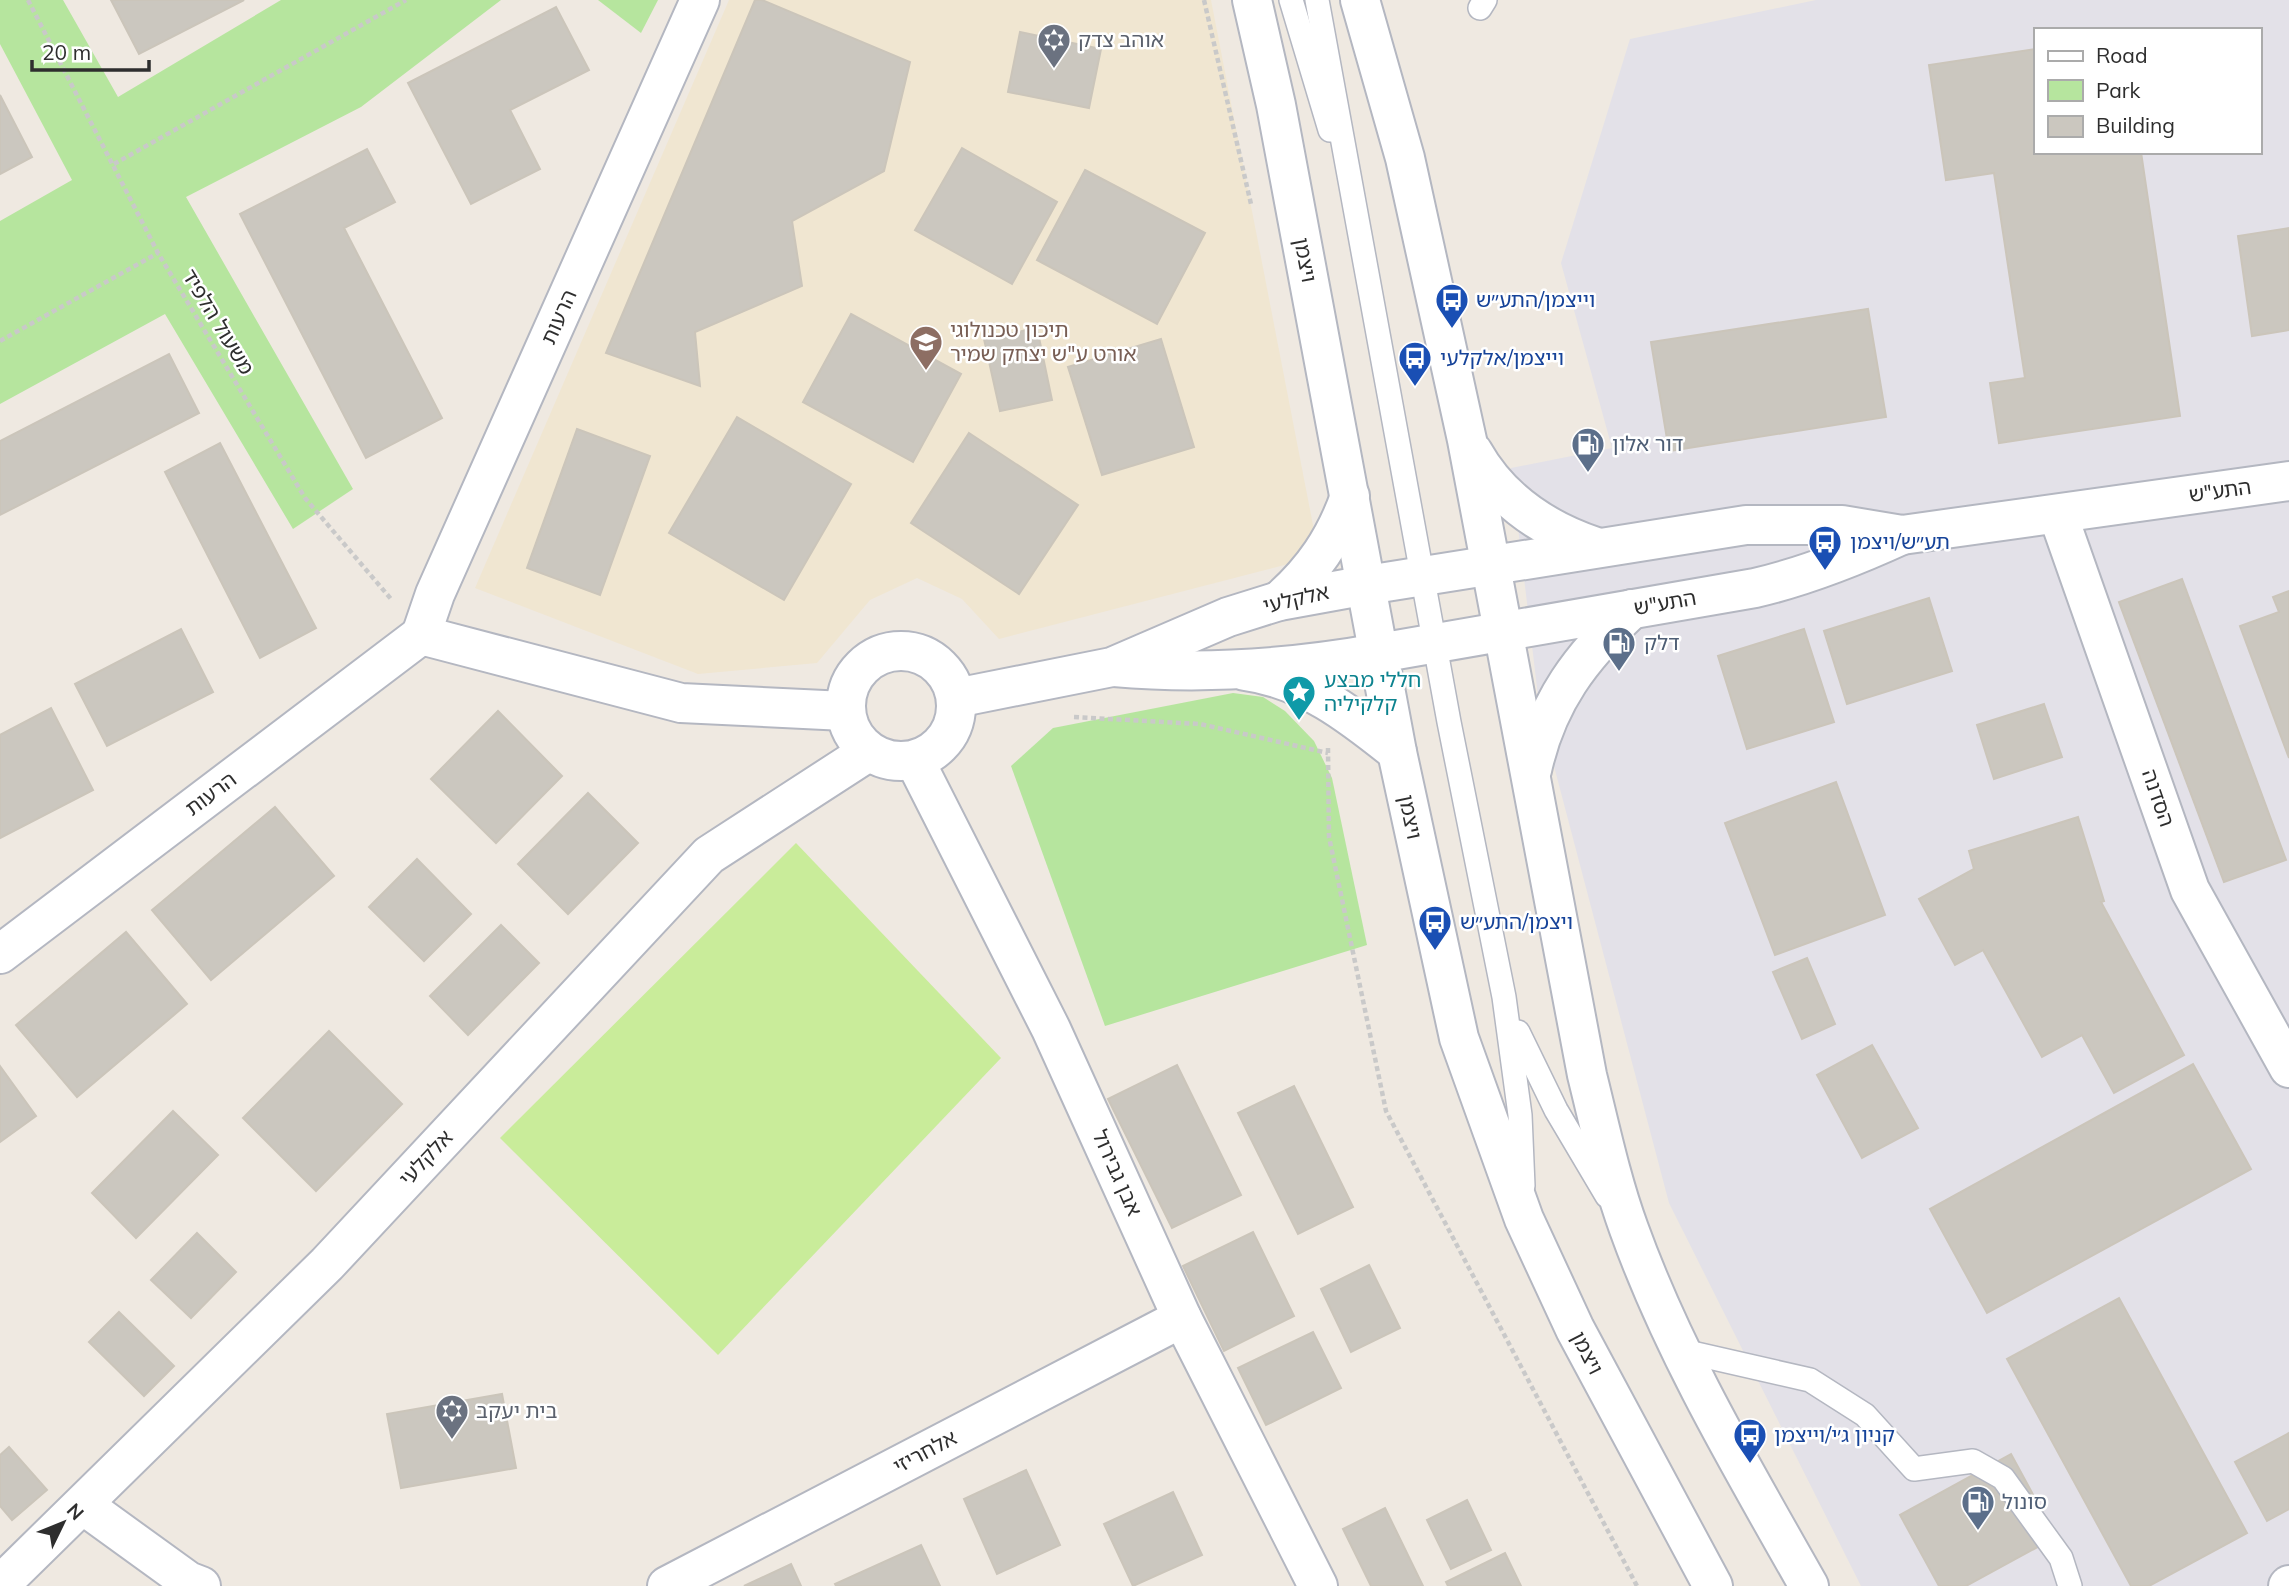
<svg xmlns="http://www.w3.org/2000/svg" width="2289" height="1586" viewBox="0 0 2289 1586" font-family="Mulish,'Noto Sans Hebrew',sans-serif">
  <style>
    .industrial { fill: #e3e1e8; fill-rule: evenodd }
    .education { fill: #f0e6d1 }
    .green { fill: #b6e59e }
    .pitch { fill: #c9ec9a }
    .building { fill: #cbc7bf; stroke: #cbc5ba; stroke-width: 2 }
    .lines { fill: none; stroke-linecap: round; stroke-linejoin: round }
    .lane-casing { stroke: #b4b7c1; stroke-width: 26 }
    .street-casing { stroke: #b4b7c1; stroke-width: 42 }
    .secondary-casing { stroke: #b4b7c1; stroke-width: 42 }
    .path { stroke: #c9c9c9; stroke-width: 4.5; stroke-dasharray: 5 3.5; stroke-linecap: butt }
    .lane { stroke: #fff; stroke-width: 23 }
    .street { stroke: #fff; stroke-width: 38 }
    .secondary { stroke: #fff; stroke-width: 38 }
    .labels { text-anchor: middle; stroke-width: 5; stroke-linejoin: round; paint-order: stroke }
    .worship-label { font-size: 21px; fill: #5b616d; stroke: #fff; text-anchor: start }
    .street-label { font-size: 21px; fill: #2e2e2e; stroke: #fff }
    .transit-label { font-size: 21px; fill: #164399; stroke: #fff; text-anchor: start }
    .education-label { font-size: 21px; fill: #785e54; stroke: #fff; text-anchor: start }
    .service-label { font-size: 21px; fill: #4e5e75; stroke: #fff; text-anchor: start }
    .culture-label { font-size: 21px; fill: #0d838f; stroke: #fff; text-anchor: start }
  </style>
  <rect width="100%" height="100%" fill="#efe9e1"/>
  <!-- industrial -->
  <path class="industrial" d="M 1816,0 L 2289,0 L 2289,1586 L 1861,1586 L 1669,1203 L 1540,713 L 1511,468 L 1612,448 L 1561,263 L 1630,39 ZM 2035,30 L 2259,30 L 2259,152 L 2035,152 Z"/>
  <!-- education -->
  <path class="education" d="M 729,0 L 1211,0 L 1319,556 L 999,639 L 962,599 L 917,578 L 870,600 L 817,663 L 698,674 L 475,588 Z"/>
  <!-- green -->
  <g class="green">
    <path d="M 0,0 L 63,0 L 118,97 L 281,0 L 501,0 L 361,107 L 186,197 L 353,489 L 293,529 L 165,314 L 0,404 L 0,221 L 72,180 L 0,44 Z"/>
    <path d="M 598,0 L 658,0 L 641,33 Z"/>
    <path d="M 1233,693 L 1263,697 L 1285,711 L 1314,741 L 1332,778 L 1367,945 L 1105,1026 L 1011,766 L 1053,728 Z"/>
  </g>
  <!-- pitch -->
  <path class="pitch" d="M 796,843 L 1001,1058 L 718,1355 L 500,1138 Z"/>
  <!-- building -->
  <g class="building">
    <path d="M 111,0 L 244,0 L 139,54 Z"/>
    <path d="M 755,0 L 762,0 L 910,62 L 884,171 L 792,221 L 802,286 L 695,332 L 700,386 L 606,353 Z"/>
    <path d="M 556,7 L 589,70 L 510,110 L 540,169 L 471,204 L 408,83 Z"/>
    <path d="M 1020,32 L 1101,49 L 1089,108 L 1008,92 Z"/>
    <path d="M 2035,49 L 2035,152 L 2141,152 L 2180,416 L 1999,443 L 1990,383 L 2025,378 L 1994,173 L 1946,180 L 1929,65 Z"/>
    <path d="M 0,95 L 32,157 L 0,174 Z"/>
    <path d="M 962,148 L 1057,202 L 1012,284 L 915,230 Z"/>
    <path d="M 367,149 L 395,202 L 344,228 L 442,418 L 366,458 L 240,214 Z"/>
    <path d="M 1085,170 L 1205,233 L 1157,324 L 1037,260 Z"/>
    <path d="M 2289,228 L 2289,330 L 2252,336 L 2238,236 Z"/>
    <path d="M 1868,309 L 1886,417 L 1669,451 L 1651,342 Z"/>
    <path d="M 851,314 L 961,374 L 913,462 L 803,402 Z"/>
    <path d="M 1037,328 L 1052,400 L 1000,411 L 984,339 Z"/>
    <path d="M 1161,339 L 1194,447 L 1102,475 L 1068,367 Z"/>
    <path d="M 169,354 L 199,413 L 0,515 L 0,441 Z"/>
    <path d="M 737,417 L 851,484 L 784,600 L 669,533 Z"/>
    <path d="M 577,429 L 650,456 L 600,595 L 527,568 Z"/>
    <path d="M 969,433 L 1078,505 L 1019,594 L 911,523 Z"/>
    <path d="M 220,443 L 316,628 L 260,658 L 165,472 Z"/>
    <path d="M 2182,579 L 2286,860 L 2224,882 L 2119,602 Z"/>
    <path d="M 2289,591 L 2289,758 L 2240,626 L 2279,612 L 2273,597 Z"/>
    <path d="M 1929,598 L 1952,671 L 1847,704 L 1824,631 Z"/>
    <path d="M 181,629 L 213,692 L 107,746 L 75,684 Z"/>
    <path d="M 1804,629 L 1834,722 L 1747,749 L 1718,656 Z"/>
    <path d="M 2044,704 L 2062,757 L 1994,779 L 1977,725 Z"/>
    <path d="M 51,708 L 93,790 L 0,838 L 0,735 Z"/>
    <path d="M 498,711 L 562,776 L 496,843 L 431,779 Z"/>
    <path d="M 1836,782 L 1885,915 L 1775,955 L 1725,823 Z"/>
    <path d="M 588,793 L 638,843 L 568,914 L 518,864 Z"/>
    <path d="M 275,807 L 334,876 L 211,980 L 152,910 Z"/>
    <path d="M 2078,817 L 2104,901 L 2101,902 L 2184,1055 L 2114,1093 L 2082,1035 L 2042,1057 L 1983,950 L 1955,965 L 1919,899 L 1974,869 L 1969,851 Z"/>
    <path d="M 417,859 L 471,914 L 424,961 L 369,907 Z"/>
    <path d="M 501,925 L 539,963 L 468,1035 L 430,996 Z"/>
    <path d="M 126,932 L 187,1004 L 77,1097 L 16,1025 Z"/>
    <path d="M 1807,958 L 1835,1024 L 1802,1039 L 1773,972 Z"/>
    <path d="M 329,1031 L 402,1104 L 316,1191 L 243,1118 Z"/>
    <path d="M 1872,1045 L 1918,1128 L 1862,1158 L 1817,1075 Z"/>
    <path d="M 2193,1064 L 2251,1169 L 1987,1313 L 1930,1209 Z"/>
    <path d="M 1177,1065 L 1241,1195 L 1172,1228 L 1108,1099 Z"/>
    <path d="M 0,1066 L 36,1116 L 0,1142 Z"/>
    <path d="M 1294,1086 L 1353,1207 L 1298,1234 L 1238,1113 Z"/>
    <path d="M 173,1111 L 218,1155 L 136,1238 L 92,1193 Z"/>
    <path d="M 1253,1232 L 1294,1316 L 1224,1351 L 1183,1266 Z"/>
    <path d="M 197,1233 L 236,1272 L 191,1318 L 151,1280 Z"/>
    <path d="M 1369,1265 L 1400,1328 L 1351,1352 L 1321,1289 Z"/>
    <path d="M 2119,1298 L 2247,1533 L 2149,1586 L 2131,1586 L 2007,1359 Z"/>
    <path d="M 119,1312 L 174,1366 L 144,1396 L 89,1342 Z"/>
    <path d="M 1313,1332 L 1341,1388 L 1266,1425 L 1238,1368 Z"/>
    <path d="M 502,1394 L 516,1468 L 401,1488 L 387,1414 Z"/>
    <path d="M 2289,1433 L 2289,1509 L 2267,1521 L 2235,1462 Z"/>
    <path d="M 9,1447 L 47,1490 L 12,1520 L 0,1506 L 0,1455 Z"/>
    <path d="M 2011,1454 L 2056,1537 L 1966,1586 L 1939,1586 L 1900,1515 Z"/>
    <path d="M 1026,1470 L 1060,1545 L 997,1574 L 964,1499 Z"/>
    <path d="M 1173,1492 L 1202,1555 L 1133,1586 L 1104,1524 Z"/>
    <path d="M 1467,1500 L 1491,1550 L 1451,1569 L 1427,1520 Z"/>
    <path d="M 1385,1508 L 1423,1586 L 1371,1586 L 1343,1529 Z"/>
    <path d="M 921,1545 L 940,1586 L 836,1586 L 835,1584 Z"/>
    <path d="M 1505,1553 L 1521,1586 L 1448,1586 L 1446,1582 Z"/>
    <path d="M 791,1564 L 801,1586 L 744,1586 Z"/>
  </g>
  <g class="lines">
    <defs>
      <g id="lane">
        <path d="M 1291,0 L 1330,130"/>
        <path d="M 1317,0 L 1449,722 L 1504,997 L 1520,1115 L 1523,1186"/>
        <path d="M 1480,8 L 1485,0"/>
        <path d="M 1518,1032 L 1556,1110 L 1607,1196"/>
        <path d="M 1683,1351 L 1810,1380 L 1865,1415 L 1914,1469 L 1973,1461 L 2003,1478 L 2061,1558 L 2070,1586"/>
      </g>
      <g id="street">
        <path d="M 2058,515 L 2190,890 L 2289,1068"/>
        <path d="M 421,635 L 435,594 L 700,0"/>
        <circle cx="901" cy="706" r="55"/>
        <path d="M 1114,667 C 1204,675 1289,669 1379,653"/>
        <path d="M 956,698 L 1112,667 L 1228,617 L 1279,601 L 1367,585"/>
        <path d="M 915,761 L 1051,1029 L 1182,1318 L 1318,1586"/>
        <path d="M 0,954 L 421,635 L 681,703 L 845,711"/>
        <path d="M 83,1505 L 188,1581 L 201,1586"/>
        <path d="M 0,1585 L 327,1264 L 709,855 L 868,752"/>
        <path d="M 667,1586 L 1182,1318"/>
        <path d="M 2288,1586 L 2289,1585"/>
      </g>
      <g id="secondary">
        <path d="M 1252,0 L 1276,105 L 1397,752 L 1459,1038 L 1524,1219 L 1575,1329 L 1713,1586"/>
        <path d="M 1360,0 L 1405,158 L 1467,440 L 1587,1075 C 1600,1127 1611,1180 1629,1229 C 1674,1354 1744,1471 1809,1586"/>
        <path d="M 1473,452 C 1500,500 1545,530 1596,547"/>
        <path d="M 1367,585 L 1746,525 L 1842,525 L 1902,535 L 2289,481"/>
        <path d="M 1279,601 C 1313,571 1335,539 1350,496"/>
        <path d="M 1379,653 L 1755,588 C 1807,576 1854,557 1902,535"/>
        <path d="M 1245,671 C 1305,679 1351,715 1397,752"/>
        <path d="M 1532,770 C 1547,701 1581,657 1632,609"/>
      </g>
    </defs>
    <!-- lane casing -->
    <use href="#lane" class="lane-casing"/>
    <!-- street casing -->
    <use href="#street" class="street-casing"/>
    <!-- secondary casing -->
    <use href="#secondary" class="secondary-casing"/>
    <!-- path -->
    <g class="path">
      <path d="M 28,0 L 158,253 L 305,498 L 391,599"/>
      <path d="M 1204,0 L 1251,204"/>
      <path d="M 114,164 L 406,0"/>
      <path d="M 0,341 L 158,253"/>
      <path d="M 1074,717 L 1200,724 L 1328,753"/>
      <path d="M 1328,748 L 1329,837 L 1386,1111 L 1637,1586"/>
    </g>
    <!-- lane -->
    <use href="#lane" class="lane"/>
    <!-- street -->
    <use href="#street" class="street"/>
    <!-- secondary -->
    <use href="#secondary" class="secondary"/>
  </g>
  <!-- icons -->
  <defs>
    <symbol id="synagogue-pin" viewBox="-11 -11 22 30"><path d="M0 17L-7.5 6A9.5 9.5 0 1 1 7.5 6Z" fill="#6b7280" stroke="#fff"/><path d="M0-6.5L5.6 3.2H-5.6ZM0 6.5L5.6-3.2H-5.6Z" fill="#fff"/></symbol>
    <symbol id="bus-pin" viewBox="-11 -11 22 30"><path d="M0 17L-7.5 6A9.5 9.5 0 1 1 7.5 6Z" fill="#1a4fb4" stroke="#fff"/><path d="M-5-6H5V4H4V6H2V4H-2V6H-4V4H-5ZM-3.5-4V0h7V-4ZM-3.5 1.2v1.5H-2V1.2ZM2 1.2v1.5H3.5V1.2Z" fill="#fff"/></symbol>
    <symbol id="school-pin" viewBox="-11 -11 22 30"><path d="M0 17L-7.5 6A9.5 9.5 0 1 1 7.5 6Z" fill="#8d6e63" stroke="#fff"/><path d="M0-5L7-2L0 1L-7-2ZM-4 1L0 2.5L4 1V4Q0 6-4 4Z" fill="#fff"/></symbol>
    <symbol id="fuel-pin" viewBox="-11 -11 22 30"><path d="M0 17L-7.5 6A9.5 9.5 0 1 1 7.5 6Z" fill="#5c6f8a" stroke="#fff"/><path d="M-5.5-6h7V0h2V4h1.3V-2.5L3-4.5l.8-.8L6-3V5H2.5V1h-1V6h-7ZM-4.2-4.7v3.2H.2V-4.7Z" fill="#fff"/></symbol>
    <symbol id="sight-pin" viewBox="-11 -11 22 30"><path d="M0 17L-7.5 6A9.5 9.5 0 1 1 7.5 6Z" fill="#0f9aa8" stroke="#fff"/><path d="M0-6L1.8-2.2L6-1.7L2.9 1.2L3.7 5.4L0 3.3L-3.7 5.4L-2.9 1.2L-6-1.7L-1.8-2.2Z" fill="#fff"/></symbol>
  </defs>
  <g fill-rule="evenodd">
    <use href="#synagogue-pin" x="1035" y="21" width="38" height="52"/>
    <use href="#bus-pin" x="1433" y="281" width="38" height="52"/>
    <use href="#school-pin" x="907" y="323" width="38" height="52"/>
    <use href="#bus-pin" x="1396" y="339" width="38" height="52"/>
    <use href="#fuel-pin" x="1569" y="425" width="38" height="52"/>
    <use href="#bus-pin" x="1806" y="523" width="38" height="52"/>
    <use href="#fuel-pin" x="1600" y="624" width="38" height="52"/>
    <use href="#sight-pin" x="1280" y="673" width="38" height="52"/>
    <use href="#bus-pin" x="1416" y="903" width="38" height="52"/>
    <use href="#synagogue-pin" x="433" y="1392" width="38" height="52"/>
    <use href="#bus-pin" x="1731" y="1416" width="38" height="52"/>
    <use href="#fuel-pin" x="1959" y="1483" width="38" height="52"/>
  </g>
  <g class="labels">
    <!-- worship labels -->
    <g class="worship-label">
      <text x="1078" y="47">אוהב צדק</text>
      <text x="476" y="1418">בית יעקב</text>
    </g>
    <!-- street labels -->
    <g class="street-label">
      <text transform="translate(1305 260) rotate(79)" y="7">ויצמן</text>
      <text transform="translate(559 317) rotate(-66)" y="7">הרעות</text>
      <text transform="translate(218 322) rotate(59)" y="7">משעול הלפיד</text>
      <text transform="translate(2220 491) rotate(-8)" y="7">התע"ש</text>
      <text transform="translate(1296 599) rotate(-13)" y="7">אלקלעי</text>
      <text transform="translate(1665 603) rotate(-10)" y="7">התע"ש</text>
      <text transform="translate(211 794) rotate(-37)" y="7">הרעות</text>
      <text transform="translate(2158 798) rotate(71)" y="7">הסדנה</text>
      <text transform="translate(1410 817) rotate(78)" y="7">ויצמן</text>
      <text transform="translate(426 1158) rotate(-47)" y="7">אלקלעי</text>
      <text transform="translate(1117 1173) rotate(66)" y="7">אבן גבירול</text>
      <text transform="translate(1587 1353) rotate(63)" y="7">ויצמן</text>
      <text transform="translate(925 1452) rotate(-28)" y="7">אלחריזי</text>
    </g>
    <!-- transit labels -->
    <g class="transit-label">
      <text x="1476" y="307">וייצמן/התע״ש</text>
      <text x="1440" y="365">וייצמן/אלקלעי</text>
      <text x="1850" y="549">תע״ש/ויצמן</text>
      <text x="1460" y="929">ויצמן/התע״ש</text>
      <text x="1774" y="1442">קניון ג׳י/וייצמן</text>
    </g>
    <!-- education labels -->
    <g class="education-label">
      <text x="950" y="337">תיכון טכנולוגי<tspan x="950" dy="24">אורט ע"ש יצחק שמיר</tspan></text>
    </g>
    <!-- service labels -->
    <g class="service-label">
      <text x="1612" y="451">דור אלון</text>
      <text x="1644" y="650">דלק</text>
      <text x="2002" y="1509">סונול</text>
    </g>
    <!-- culture labels -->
    <g class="culture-label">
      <text x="1324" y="687">חללי מבצע<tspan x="1324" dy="24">קלקיליה</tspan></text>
    </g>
  </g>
  <!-- legend -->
  <rect x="2034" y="28" width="228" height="126" fill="#ffffff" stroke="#ababab" stroke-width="2"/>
  <rect x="2048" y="51" width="35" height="10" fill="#ffffff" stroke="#ababab" stroke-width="2"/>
  <text x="2096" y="63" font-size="21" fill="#2e2e2e">Road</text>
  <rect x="2048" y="80" width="35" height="21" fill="#b6e59e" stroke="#ababab" stroke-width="2"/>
  <text x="2096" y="98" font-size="21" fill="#2e2e2e">Park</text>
  <rect x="2048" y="116" width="35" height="21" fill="#cbc7bf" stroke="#ababab" stroke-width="2"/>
  <text x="2096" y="133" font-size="21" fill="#2e2e2e">Building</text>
  <!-- north arrow -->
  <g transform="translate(63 1523) rotate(47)" stroke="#ffffff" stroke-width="5" paint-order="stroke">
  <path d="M0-5L12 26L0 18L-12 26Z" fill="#2e2e2e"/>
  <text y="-10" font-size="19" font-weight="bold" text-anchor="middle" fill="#2e2e2e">N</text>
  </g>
  <!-- scale -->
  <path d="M32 60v10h117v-10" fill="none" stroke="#2e2e2e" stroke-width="3.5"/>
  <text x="42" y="60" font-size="21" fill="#2e2e2e" stroke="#ffffff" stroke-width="5" paint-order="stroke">20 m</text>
</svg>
